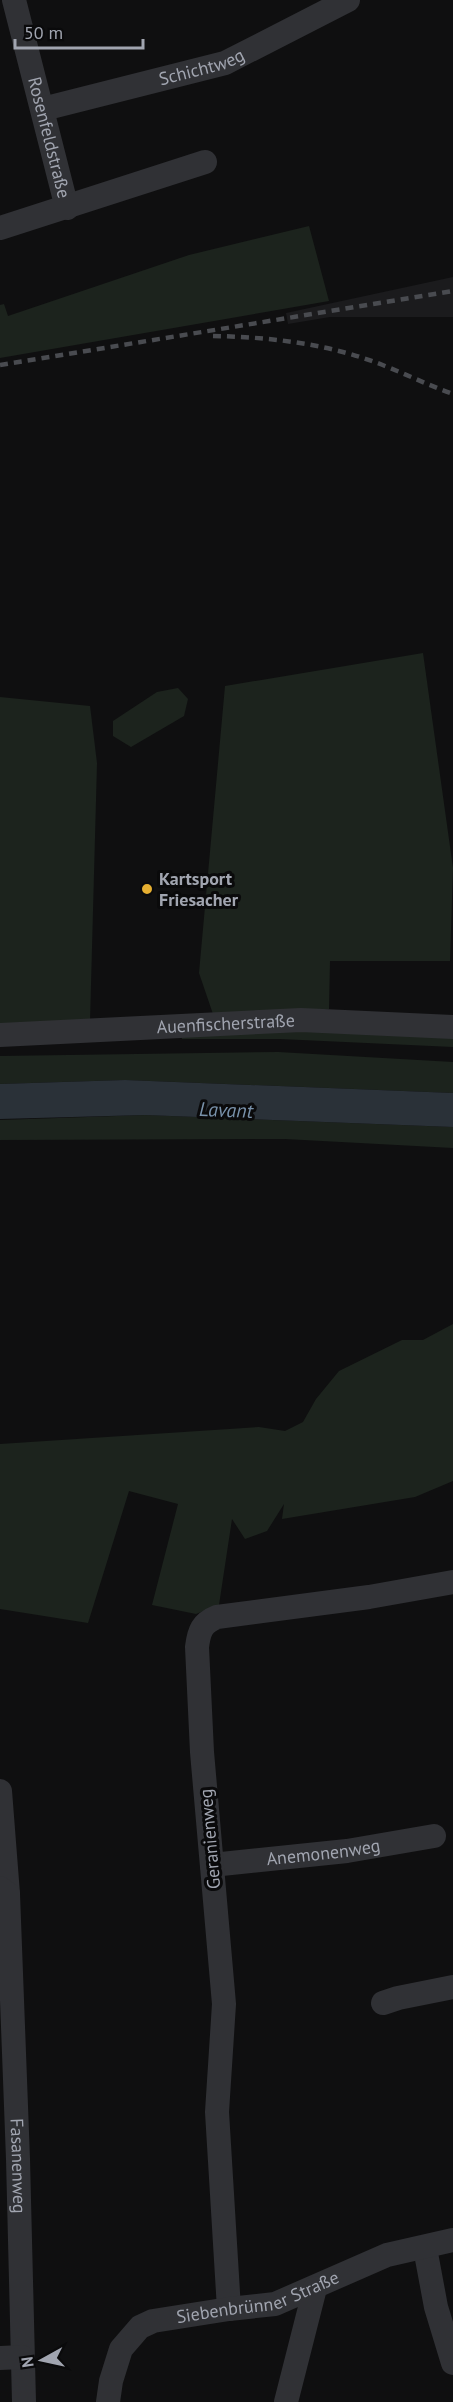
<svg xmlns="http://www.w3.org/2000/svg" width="453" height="2402" viewBox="0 0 453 2402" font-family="'PT Sans',sans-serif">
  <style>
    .built { fill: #1b1b1d }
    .green { fill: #1c231d }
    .water { fill: #2a3138 }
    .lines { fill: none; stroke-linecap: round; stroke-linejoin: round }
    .minor { stroke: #303135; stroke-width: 24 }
    .rail { stroke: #494b50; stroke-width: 4.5; stroke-dasharray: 8 6; stroke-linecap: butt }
    .poi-dot { fill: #e6af31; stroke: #0a0a0b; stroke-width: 2 }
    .labels { text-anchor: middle; stroke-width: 6; stroke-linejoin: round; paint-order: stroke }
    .street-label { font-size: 18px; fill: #a1a5b0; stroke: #0a0a0b }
    .poi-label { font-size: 18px; font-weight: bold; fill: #a1a5b0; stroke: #0a0a0b; text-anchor: start }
    .water-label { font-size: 20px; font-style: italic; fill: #7992ab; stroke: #0a0a0b }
  </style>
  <rect width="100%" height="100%" fill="#0f0f10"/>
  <!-- built -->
  <path class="built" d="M 453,277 L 453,317 L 330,317 L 288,324 L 286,313 Z"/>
  <!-- green -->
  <g class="green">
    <path d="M 309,226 L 329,301 L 0,358 L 0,305 L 4,304 L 8,316 L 189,255 Z"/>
    <path d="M 423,653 L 453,868 L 450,961 L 330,961 L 329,1009 L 214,1017 L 199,973 L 225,686 Z"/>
    <path d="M 178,688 L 188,699 L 184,716 L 131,747 L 113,736 L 113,721 L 157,692 Z"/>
    <path d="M 0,697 L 90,706 L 97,763 L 90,1022 L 0,1025 Z"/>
    <path d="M 288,1029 L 453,1036 L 453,1047 L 280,1039 L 182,1039 L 182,1035 Z"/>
    <path d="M 278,1052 L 453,1062 L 453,1093 L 125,1080 L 0,1084 L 0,1056 Z"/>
    <path d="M 145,1115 L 453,1127 L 453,1148 L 285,1139 L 0,1140 L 0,1120 Z"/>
    <path d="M 453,1324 L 453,1481 L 415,1497 L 282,1519 L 284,1504 L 267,1531 L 245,1539 L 232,1519 L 219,1605 L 196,1614 L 152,1605 L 178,1504 L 129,1491 L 88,1623 L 0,1609 L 0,1444 L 259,1427 L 285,1431 L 303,1422 L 316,1399 L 339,1371 L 402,1340 L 423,1340 Z"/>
  </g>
  <!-- water -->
  <path class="water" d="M 125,1080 L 453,1093 L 453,1127 L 145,1115 L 0,1119 L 0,1084 Z"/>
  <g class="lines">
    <!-- minor -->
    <g class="minor">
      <path id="s1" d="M 14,0 L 67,208"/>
      <path id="s2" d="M 43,109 L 225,63 L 348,0"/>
      <path d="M 0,228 L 205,162"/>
      <path id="s3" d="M 0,1035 L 301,1020 L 453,1027"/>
      <path d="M 0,1791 L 8,1894"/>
      <path id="s4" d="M 212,1865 L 347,1851 L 434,1836"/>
      <path id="s5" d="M 0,1888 L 8,1894 L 18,2159 L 24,2402"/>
      <path d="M 383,2003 L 398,1998 L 453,1987"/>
      <path d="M 425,2248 L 436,2307 L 453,2363"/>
      <path d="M 229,2309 L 217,2112 L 224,2004 L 202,1752 L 197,1647 C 199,1631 202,1623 217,1617 L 369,1597 L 453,1582"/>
      <path d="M 0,2358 L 22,2357"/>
      <path id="s6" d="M 108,2402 L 111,2381 L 121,2349 L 140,2327 L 153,2321 L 229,2309 L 275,2304 L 387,2255 L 453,2240"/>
      <path d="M 286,2402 L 315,2288"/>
    </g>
    <!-- rail -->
    <g class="rail">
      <path d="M 213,336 C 271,337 331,344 385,366 C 408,375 430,386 453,394"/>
      <path d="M 0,365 L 453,291"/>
    </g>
  </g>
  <!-- markers -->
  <circle class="poi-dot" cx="147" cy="889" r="6"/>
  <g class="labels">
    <!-- street labels -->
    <g class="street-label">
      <text dy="6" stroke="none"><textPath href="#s2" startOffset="164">Schichtweg</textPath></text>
      <text dy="6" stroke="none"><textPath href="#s1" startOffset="142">Rosenfeldstraße</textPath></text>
      <text dy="6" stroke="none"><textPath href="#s3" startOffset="226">Auenfischerstraße</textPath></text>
      <text transform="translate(210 1839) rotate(-95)" y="6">Geranienweg</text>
      <text dy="6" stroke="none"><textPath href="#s4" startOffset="112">Anemonenweg</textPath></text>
      <text dy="6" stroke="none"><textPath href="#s5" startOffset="282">Fasanenweg</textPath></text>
      <text dy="6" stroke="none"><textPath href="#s6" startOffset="206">Siebenbrünner Straße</textPath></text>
    </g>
    <!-- poi labels -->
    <g class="poi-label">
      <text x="159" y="885">Kartsport<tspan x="159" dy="21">Friesacher</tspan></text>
    </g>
    <!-- water labels -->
    <g class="water-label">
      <text transform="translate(226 1110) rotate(2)" y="7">Lavant</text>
    </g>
  </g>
  <!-- north arrow -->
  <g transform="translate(42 2360) rotate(262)" stroke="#0a0a0b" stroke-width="4.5" paint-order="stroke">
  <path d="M0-4.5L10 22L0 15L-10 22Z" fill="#a1a5b0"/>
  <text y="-9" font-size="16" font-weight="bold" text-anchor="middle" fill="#a1a5b0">N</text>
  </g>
  <!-- scale -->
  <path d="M15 39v9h128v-9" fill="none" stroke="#a1a5b0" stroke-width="3"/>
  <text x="24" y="39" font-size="18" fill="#a1a5b0" stroke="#0a0a0b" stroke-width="4.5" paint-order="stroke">50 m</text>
</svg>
